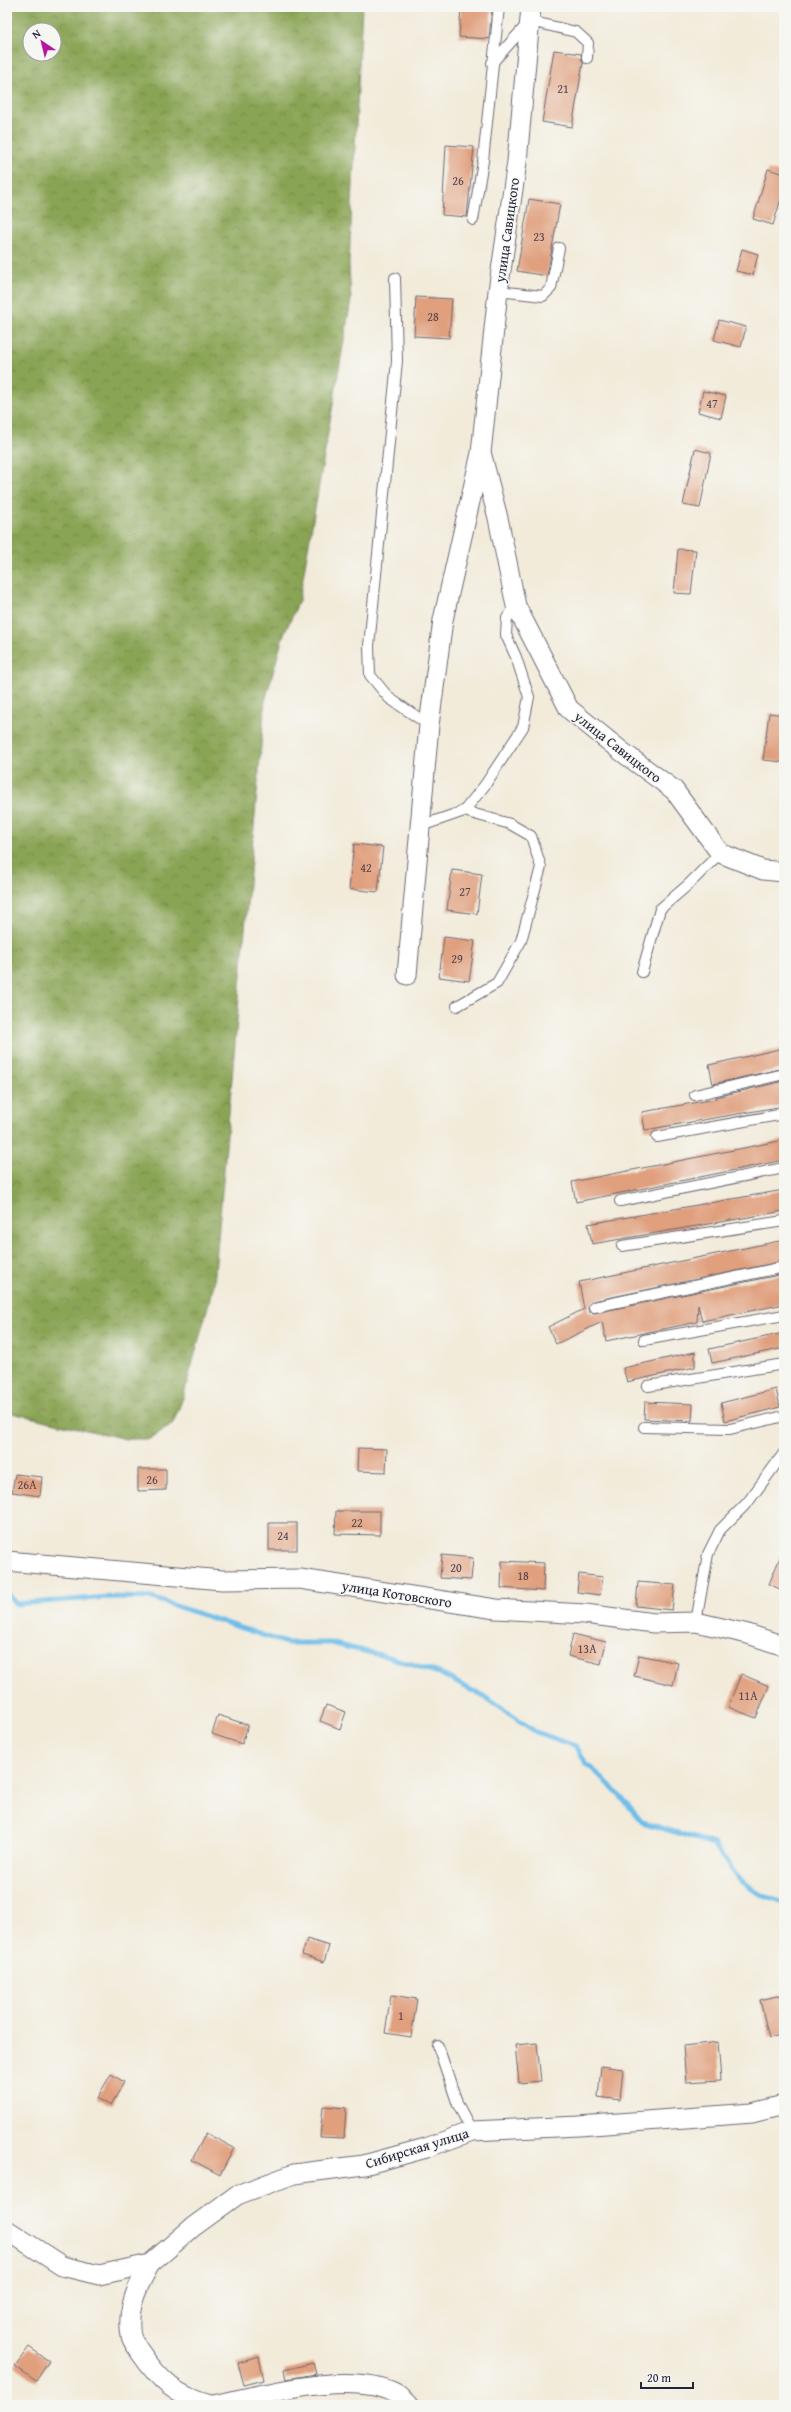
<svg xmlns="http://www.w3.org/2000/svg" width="791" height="2412" viewBox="0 0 791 2412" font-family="'Gentium Book Plus',serif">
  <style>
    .forest { fill: url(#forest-crowns); stroke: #566348; fill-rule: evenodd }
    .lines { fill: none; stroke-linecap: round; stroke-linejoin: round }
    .stream { stroke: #6ebee9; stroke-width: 5 }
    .building { fill: #e09f7d }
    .service-casing { stroke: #6b6873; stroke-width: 12 }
    .minor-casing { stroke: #6b6873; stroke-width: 21 }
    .service { stroke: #fff; stroke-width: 10 }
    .minor { stroke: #fff; stroke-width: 19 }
    .labels { text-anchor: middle; stroke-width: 3; stroke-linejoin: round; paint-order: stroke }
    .number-label { font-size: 12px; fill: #52414c }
    .street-label { font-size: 14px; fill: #22223b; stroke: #f6f6f2 }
  </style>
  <defs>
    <pattern id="forest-crowns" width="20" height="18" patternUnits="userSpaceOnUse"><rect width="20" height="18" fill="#8aa455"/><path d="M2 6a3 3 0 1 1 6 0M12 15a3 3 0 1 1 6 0" fill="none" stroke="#708548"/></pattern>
  </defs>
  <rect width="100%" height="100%" fill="#f6f6f2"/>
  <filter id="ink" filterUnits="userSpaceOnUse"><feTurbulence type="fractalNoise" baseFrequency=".025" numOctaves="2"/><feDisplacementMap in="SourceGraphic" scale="8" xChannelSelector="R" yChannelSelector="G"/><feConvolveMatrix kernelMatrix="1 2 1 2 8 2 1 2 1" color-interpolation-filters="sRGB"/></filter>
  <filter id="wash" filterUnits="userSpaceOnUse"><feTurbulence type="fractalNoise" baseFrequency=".012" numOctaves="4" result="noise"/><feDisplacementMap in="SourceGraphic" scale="16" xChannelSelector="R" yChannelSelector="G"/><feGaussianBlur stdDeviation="0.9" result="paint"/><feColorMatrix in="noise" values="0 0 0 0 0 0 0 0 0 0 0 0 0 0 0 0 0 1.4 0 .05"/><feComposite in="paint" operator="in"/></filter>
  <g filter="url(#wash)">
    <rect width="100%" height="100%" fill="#f2ebda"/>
    <!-- forest -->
    <path class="forest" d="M 7,7 L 362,7 L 349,264 L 351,300 L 299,601 L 283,637 L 265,701 L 214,1284 L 183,1398 L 173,1423 L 150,1439 L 126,1439 L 7,1412 ZM 30,30 L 54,30 L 54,54 L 30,54 Z"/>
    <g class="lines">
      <!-- stream -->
      <path class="stream" d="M 7,1593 L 17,1604 L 109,1597 L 152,1598 L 286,1643 L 330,1643 L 389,1657 L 439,1673 L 488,1699 L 536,1732 L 576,1746 L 586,1763 L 614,1789 L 642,1822 L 714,1844 C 735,1876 745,1892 784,1903"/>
    </g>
    <g id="blocks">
      <!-- building -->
      <g class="building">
        <path d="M 461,7 L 492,7 L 489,39 L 459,37 Z"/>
        <path d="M 554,50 L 581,54 L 583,63 L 572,127 L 542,122 Z"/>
        <path d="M 446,145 L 474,147 L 467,217 L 442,215 Z"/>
        <path d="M 768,169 L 784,174 L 784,189 L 773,225 L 753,219 Z"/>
        <path d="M 529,199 L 560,204 L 547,276 L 517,271 Z"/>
        <path d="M 742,249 L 758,254 L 753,275 L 736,271 Z"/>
        <path d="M 416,297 L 452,299 L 449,338 L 414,336 Z"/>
        <path d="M 719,320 L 746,327 L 741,347 L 714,340 Z"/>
        <path d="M 703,391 L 726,396 L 721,418 L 698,412 Z"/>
        <path d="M 695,449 L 711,453 L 700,508 L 683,505 Z"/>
        <path d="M 678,549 L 696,550 L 691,594 L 674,593 Z"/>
        <path d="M 769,713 L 784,715 L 784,762 L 763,760 Z"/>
        <path d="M 354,844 L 383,847 L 378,892 L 349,889 Z"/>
        <path d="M 452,870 L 482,874 L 477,914 L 447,910 Z"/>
        <path d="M 444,937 L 475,941 L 469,981 L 439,977 Z"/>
        <path d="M 784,1048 L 784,1068 L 713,1084 L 709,1065 Z"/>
        <path d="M 784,1081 L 784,1106 L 645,1130 L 642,1112 L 716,1099 L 716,1097 Z"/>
        <path d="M 784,1140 L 784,1160 L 576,1202 L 572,1182 Z"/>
        <path d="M 784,1190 L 784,1211 L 592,1244 L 588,1224 Z"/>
        <path d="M 784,1240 L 784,1261 L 593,1301 L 588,1308 L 589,1312 L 595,1313 L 784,1274 L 784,1304 L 702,1321 L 698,1305 L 697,1322 L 606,1341 L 602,1322 L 556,1344 L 548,1327 L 584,1309 L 579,1282 Z"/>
        <path d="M 784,1333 L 784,1348 L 712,1363 L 709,1349 Z"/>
        <path d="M 695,1352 L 695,1367 L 627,1382 L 623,1368 Z"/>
        <path d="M 776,1389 L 780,1407 L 725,1421 L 721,1403 Z"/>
        <path d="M 645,1402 L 693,1404 L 692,1421 L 644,1419 Z"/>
        <path d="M 358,1448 L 387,1449 L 386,1472 L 357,1471 Z"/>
        <path d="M 138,1469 L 166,1469 L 166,1490 L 138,1491 Z"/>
        <path d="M 15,1474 L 42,1477 L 40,1496 L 12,1492 Z"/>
        <path d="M 336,1511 L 380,1511 L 380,1535 L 335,1534 Z"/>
        <rect x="269" y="1523" width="28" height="27"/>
        <path d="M 784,1548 L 784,1591 L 769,1584 Z"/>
        <path d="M 442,1555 L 473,1558 L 471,1580 L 440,1578 Z"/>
        <path d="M 502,1561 L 544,1563 L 543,1591 L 501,1588 Z"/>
        <path d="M 579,1574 L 603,1577 L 600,1595 L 577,1592 Z"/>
        <path d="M 638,1582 L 675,1585 L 672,1610 L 636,1606 Z"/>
        <path d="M 573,1634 L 606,1642 L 601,1664 L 568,1656 Z"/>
        <path d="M 639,1655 L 678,1663 L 673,1685 L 634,1676 Z"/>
        <path d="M 741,1674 L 769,1686 L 756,1718 L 728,1707 Z"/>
        <path d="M 326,1705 L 346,1712 L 340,1729 L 320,1721 Z"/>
        <path d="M 218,1715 L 248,1725 L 242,1744 L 212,1734 Z"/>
        <path d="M 307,1939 L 329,1946 L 324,1962 L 302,1955 Z"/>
        <path d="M 391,1995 L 417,1999 L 411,2037 L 385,2033 Z"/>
        <path d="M 781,1995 L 784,2006 L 784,2034 L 769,2038 L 760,2000 Z"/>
        <path d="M 718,2042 L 721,2080 L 686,2082 L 683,2046 Z"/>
        <path d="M 537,2043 L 541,2081 L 519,2083 L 515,2045 Z"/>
        <path d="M 601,2066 L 623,2069 L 620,2100 L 598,2097 Z"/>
        <path d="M 111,2074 L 124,2082 L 111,2106 L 97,2098 Z"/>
        <path d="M 323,2106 L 346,2108 L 344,2138 L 320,2137 Z"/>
        <path d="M 206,2133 L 234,2148 L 220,2175 L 192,2160 Z"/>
        <path d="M 29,2347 L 49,2361 L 36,2381 L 15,2366 Z"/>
        <path d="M 259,2357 L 264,2380 L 244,2385 L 238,2363 Z"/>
        <path d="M 313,2363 L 316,2374 L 286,2379 L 284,2370 Z"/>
      </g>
    </g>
  </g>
  <g filter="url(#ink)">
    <use href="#blocks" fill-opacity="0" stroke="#6b6873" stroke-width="1"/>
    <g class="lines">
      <defs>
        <g id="service">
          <path d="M 492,63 L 530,21 L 576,32 L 588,43 L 587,58"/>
          <path d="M 473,220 L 483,161 L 499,7"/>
          <path d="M 395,278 L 397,361 L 369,646 L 370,675 L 389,698 L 429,725"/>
          <path d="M 498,291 L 543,296 L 551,288 L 559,248"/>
          <path d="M 421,826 L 464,811 L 485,785 L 523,727 L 529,697 L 516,657 L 506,635 L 507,618 L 516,606"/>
          <path d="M 642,972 L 660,909 L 689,884 L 720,853"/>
          <path d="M 457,1006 L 497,983 L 521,941 L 541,867 L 531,836 L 510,824 L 464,811"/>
          <path d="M 695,1095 L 784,1074"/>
          <path d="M 657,1137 L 784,1114"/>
          <path d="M 620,1201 L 784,1168"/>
          <path d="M 622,1246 L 784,1221"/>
          <path d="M 594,1307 L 784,1267"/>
          <path d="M 644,1340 L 784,1315"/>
          <path d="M 648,1386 L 784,1364"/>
          <path d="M 644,1427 L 730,1429 L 784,1416"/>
          <path d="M 696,1622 L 708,1554 L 720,1530 L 748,1502 L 784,1453"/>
          <path d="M 438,2046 L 458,2105 L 472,2131"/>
        </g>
        <g id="minor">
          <path d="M 482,456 L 498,518 L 516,606 L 569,709 L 621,751 L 674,790 L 720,853 L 763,870 L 784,872"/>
          <path d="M 407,975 L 429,725 L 443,620 L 481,453 L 498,291 L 517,162 L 531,7"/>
          <path d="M 7,1561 L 222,1580 L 300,1579 L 496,1609 L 585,1614 L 654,1623 L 696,1622 L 748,1634 L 784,1646"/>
          <path d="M 7,2230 L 62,2266 L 99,2275 L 150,2264 L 193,2227 L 237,2195 L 294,2174 L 364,2165 L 426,2148 L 472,2131 L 579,2126 L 752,2113 L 784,2105"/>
          <path d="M 150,2264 C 137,2287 126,2310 131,2336 C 132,2341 137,2347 140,2352 C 160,2381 176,2396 210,2405"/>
          <path d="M 213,2405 C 262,2395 349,2370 395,2393 C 400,2396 405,2401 409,2405"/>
        </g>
      </defs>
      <!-- service casing -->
      <use href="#service" class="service-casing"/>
      <!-- minor casing -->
      <use href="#minor" class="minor-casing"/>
      <!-- service -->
      <use href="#service" class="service"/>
      <!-- minor -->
      <use href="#minor" class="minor"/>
    </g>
  </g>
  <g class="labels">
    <!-- number labels -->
    <g class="number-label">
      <text x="563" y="93">21</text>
      <text x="458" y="185">26</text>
      <text x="539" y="241">23</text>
      <text x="433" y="321">28</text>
      <text x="712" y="408">47</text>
      <text x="366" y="872">42</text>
      <text x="465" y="896">27</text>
      <text x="457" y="963">29</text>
      <text x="152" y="1484">26</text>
      <text x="27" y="1489">26А</text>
      <text x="357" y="1527">22</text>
      <text x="283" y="1540">24</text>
      <text x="456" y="1572">20</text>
      <text x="523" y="1580">18</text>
      <text x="587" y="1653">13А</text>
      <text x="748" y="1700">11А</text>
      <text x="401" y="2020">1</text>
    </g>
    <!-- street labels -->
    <g class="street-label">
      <text transform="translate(507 230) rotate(-82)" y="5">улица Савицкого</text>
      <text transform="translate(618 747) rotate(38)" y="5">улица Савицкого</text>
      <text transform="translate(397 1594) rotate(9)" y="5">улица Котовского</text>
      <text transform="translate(417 2148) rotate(-17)" y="5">Сибирская улица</text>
    </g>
  </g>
  <!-- margin -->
  <rect width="791" height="2412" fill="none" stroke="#f6f6f2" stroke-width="24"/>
  <!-- north arrow -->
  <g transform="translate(42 42) rotate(325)"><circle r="19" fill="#f6f6f2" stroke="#a1a1a9"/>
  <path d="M0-3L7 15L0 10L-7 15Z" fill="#b5179e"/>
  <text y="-6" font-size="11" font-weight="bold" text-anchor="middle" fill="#22223b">N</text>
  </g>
  <!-- scale -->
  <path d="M641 2382v6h52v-6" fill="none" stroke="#22223b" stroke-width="2"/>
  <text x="647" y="2382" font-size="12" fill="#22223b" stroke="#f6f6f2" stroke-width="3" paint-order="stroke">20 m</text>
</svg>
